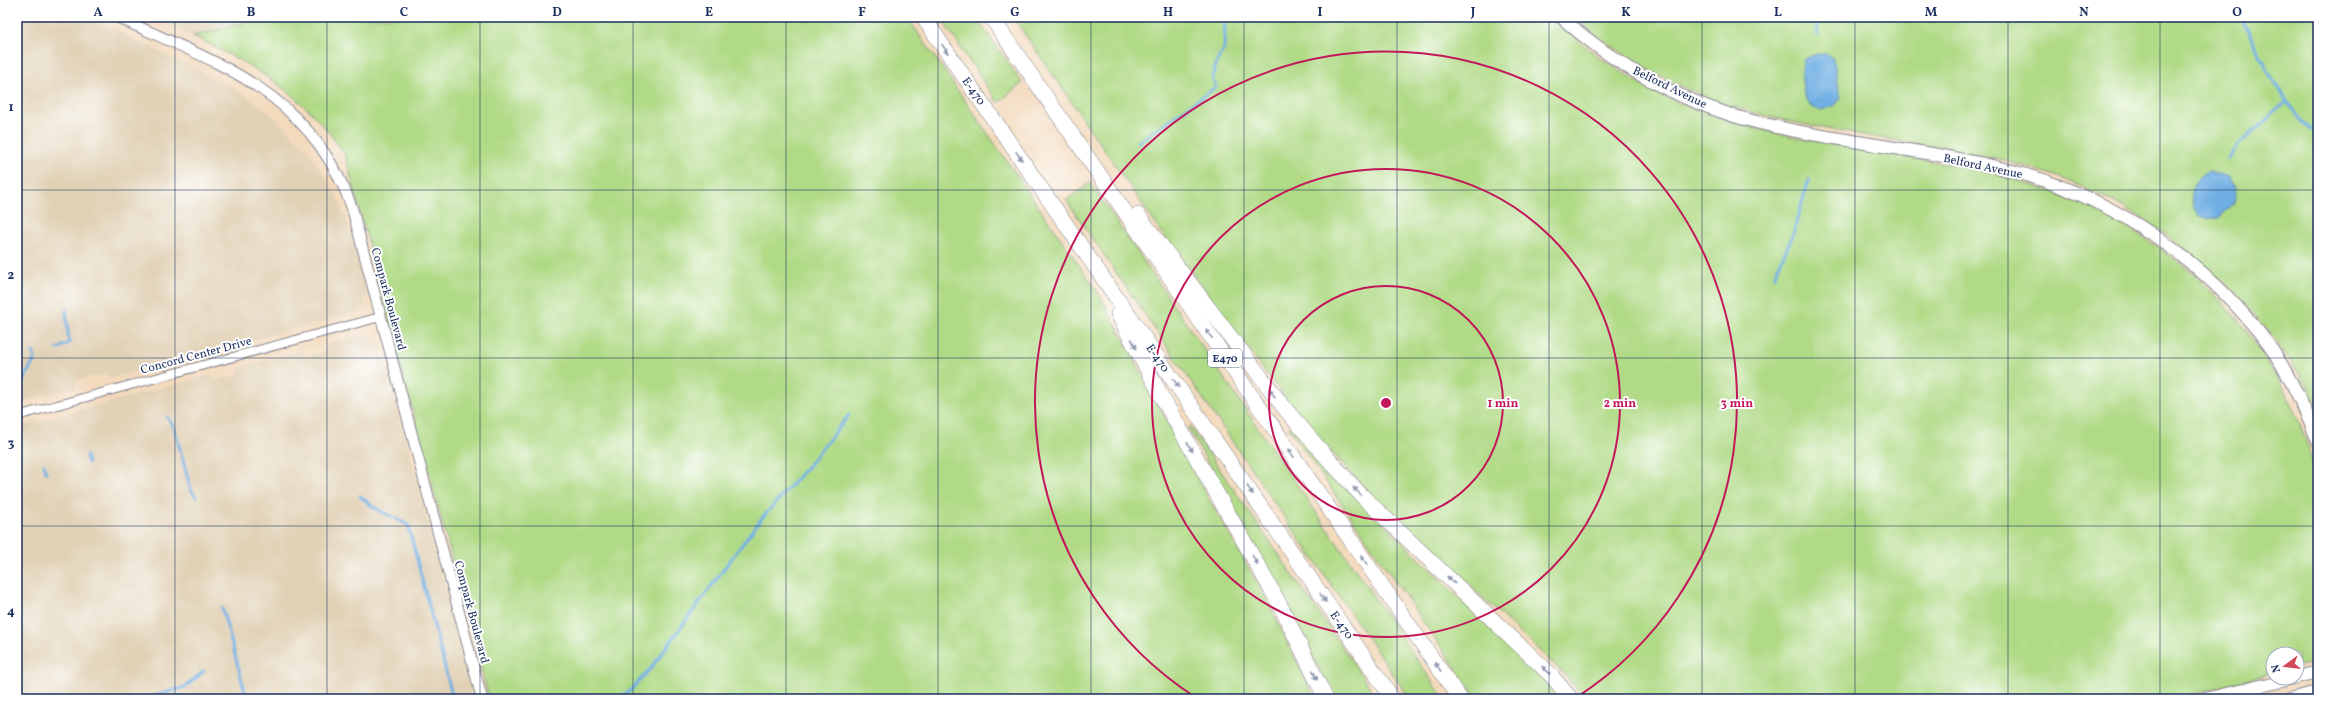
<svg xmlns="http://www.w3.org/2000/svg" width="2335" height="716" viewBox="0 0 2335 716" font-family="Vollkorn,serif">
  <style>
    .built { fill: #e1d2b6 }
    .green { fill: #b0da86; stroke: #668472 }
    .water { fill: #6fafe3; stroke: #456fa0 }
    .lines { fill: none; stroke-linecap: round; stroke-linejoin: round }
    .stream { stroke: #6fafe3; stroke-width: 3 }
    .minor-casing { stroke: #87848e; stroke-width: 10 }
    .tertiary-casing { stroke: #87848e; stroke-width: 12 }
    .secondary-casing { stroke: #87848e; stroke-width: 14 }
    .motorway-casing { stroke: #87848e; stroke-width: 16 }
    .minor { stroke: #fff; stroke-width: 8 }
    .tertiary { stroke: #fff; stroke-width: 10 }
    .secondary { stroke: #fff; stroke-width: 12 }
    .motorway { stroke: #fff; stroke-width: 15 }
    .oneway { fill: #8d97ae }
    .grid { fill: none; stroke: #1b2f5e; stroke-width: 1; stroke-opacity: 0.55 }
    .ring { fill: none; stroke: #c2185b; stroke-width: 2 }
    .labels { text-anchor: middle; stroke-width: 4; stroke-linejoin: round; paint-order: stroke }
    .shield { fill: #fff; stroke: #5f6d8e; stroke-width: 1 }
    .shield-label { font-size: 11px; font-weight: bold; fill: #1b2f5e }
    .street-label { font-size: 12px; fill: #1b2f5e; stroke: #fff }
    .centre { fill: #c2185b; stroke: #fff; stroke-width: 2 }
    .ring-label { font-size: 12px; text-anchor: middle; font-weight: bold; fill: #c2185b; stroke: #fff; stroke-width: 4; stroke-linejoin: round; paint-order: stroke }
    .neatline { fill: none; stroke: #1b2f5e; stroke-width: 1.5 }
    .grid-label { font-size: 13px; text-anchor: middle; font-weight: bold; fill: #1b2f5e }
  </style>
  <rect width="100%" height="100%" fill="#fff"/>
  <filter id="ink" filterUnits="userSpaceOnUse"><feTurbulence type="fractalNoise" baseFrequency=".025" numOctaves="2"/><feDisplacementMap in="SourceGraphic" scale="8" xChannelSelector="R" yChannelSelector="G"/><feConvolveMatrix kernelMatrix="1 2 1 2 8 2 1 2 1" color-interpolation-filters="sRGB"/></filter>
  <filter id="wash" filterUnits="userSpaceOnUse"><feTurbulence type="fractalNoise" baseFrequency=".012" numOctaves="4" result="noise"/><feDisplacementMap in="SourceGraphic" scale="16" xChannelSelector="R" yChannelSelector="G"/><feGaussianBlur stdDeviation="0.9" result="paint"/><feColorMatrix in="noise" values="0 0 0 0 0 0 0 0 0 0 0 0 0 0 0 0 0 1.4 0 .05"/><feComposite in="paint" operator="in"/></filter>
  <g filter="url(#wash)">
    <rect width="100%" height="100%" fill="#f3dabd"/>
    <!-- built -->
    <g class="built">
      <path d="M 17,17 L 94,17 L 128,37 L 229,85 L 269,112 L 309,152 L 336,194 L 353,239 L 367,292 L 364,307 L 358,312 L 242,343 L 236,342 L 206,350 L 200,355 L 115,377 L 110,378 L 104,373 L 101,376 L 80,379 L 74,388 L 17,404 Z"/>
      <path d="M 152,17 L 267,17 L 193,36 Z"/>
      <path d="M 363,334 L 373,337 L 376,345 L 380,342 L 475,699 L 17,699 L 17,427 L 211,375 L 218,380 L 237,375 L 241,367 L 299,351 L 306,356 L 324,351 L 327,344 Z"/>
    </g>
    <!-- green -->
    <g class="green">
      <path d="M 267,17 L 907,17 L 1101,297 L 1207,496 L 1266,598 L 1315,699 L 489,699 L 345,155 C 306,94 255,67 193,36 Z"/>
      <path d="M 940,17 L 976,17 L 1022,83 L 998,103 Z"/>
      <path d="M 1013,17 L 1552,17 C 1597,61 1655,97 1715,116 C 1809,147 1909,152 2003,176 C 2094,200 2181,249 2240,323 C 2276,369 2305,423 2317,480 C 2321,497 2318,518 2318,536 C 2318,578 2318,619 2318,661 L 2297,667 L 2297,654 L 2273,654 L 2273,673 L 2175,699 L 1586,699 L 1558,668 L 1364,487 L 1300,418 L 1164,236 Z"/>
      <path d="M 1574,17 L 2318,17 L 2318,405 C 2254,292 2150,201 2024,166 C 1931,141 1834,136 1741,109 C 1680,91 1623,58 1574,17 Z"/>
      <path d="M 1090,183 L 1444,699 L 1410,699 L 1066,200 Z"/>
      <path d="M 1190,426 L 1378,699 L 1334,699 L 1275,580 L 1188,428 Z"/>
      <path d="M 1292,426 L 1387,527 L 1562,699 L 1477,699 L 1289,428 Z"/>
    </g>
    <!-- water -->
    <g class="water">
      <path d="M 1817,54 L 1825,54 L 1833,58 L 1841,98 L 1834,106 L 1821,110 C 1800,109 1800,73 1804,59 Z"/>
      <path d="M 2209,171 L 2229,177 L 2236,188 L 2234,202 L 2219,218 L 2209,218 L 2199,215 C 2186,199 2190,180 2209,171 Z"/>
    </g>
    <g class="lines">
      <!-- stream -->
      <g class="stream">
        <path d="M 1816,17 L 1818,35"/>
        <path d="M 2241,17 L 2272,79 L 2299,119 L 2318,135"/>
        <path d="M 17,140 L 25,157"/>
        <path d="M 1138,142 L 1216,87 L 1212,77 L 1219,57 L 1224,49 L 1225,28 L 1221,17"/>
        <path d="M 2228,158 L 2238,145 L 2287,101"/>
        <path d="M 1774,276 L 1792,237 L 1809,179"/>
        <path d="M 57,349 L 69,343 L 66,310"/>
        <path d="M 23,381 L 35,359 L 33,352"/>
        <path d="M 167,417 L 174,427 L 191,490 L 196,497"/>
        <path d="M 86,456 L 88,463"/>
        <path d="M 44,464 L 45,467"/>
        <path d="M 45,470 L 46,472"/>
        <path d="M 360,496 L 373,507 L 408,525 L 453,699"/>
        <path d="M 222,608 L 247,699"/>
        <path d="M 144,699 L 185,687 L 204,671"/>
        <path d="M 619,699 L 632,689 L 651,668 L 757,524 L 807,467 L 849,415"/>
      </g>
    </g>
  </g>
  <g filter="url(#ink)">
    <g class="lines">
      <defs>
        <path id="minor" d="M 17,416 L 380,317"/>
        <path id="tertiary" d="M 117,17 C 220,65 310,91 352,208 L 482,699"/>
        <g id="secondary">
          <path d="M 1561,17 C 1611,62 1671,96 1734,116 C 1826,143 1924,147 2016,172 C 2116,199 2206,261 2268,344 C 2289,373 2304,407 2318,441"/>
          <path d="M 2297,677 L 2318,672"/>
          <path d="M 2205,699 L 2294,678"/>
          <path d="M 2290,699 L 2318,692"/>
        </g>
        <g id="motorway">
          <path d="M 923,17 L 1393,699"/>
          <path d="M 991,17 L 1460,699"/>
          <path d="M 1138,215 L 1286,410 L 1330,461 L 1362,496 L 1550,674 L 1571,699"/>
          <path d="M 1118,314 L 1163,399 L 1279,603 L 1326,699"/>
        </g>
      </defs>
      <!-- minor casing -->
      <use href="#minor" class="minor-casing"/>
      <!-- tertiary casing -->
      <use href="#tertiary" class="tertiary-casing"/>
      <!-- secondary casing -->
      <use href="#secondary" class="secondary-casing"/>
      <!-- motorway casing -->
      <use href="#motorway" class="motorway-casing"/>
      <!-- minor -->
      <use href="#minor" class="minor"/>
      <!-- tertiary -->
      <use href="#tertiary" class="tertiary"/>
      <!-- secondary -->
      <use href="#secondary" class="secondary"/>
      <!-- motorway -->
      <use href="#motorway" class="motorway"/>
    </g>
    <!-- one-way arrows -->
    <defs><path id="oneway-solid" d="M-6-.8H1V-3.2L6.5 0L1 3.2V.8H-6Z"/></defs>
    <g class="oneway">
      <use href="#oneway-solid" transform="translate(945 49) rotate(55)"/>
      <use href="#oneway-solid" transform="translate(1019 156) rotate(55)"/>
      <use href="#oneway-solid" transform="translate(1209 334) rotate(-125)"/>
      <use href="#oneway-solid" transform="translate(1134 344) rotate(62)"/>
      <use href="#oneway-solid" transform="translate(1176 383) rotate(55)"/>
      <use href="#oneway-solid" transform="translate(1272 393) rotate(-127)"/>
      <use href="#oneway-solid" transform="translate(1190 447) rotate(60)"/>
      <use href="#oneway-solid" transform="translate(1291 453) rotate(-125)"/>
      <use href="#oneway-solid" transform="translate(1250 490) rotate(56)"/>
      <use href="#oneway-solid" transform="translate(1357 491) rotate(-135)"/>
      <use href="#oneway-solid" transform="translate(1255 560) rotate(60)"/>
      <use href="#oneway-solid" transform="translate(1364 560) rotate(-125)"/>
      <use href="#oneway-solid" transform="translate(1451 580) rotate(-136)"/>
      <use href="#oneway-solid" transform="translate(1323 598) rotate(55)"/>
      <use href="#oneway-solid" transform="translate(1438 667) rotate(-124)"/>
      <use href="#oneway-solid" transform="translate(1546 670) rotate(-136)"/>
      <use href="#oneway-solid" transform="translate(1315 675) rotate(64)"/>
    </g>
  </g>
  <!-- grid -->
  <path class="grid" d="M 175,17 L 175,699M 327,17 L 327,699M 480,17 L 480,699M 633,17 L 633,699M 786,17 L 786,699M 938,17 L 938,699M 1091,17 L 1091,699M 1244,17 L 1244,699M 1397,17 L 1397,699M 1549,17 L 1549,699M 1702,17 L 1702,699M 1855,17 L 1855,699M 2008,17 L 2008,699M 2160,17 L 2160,699M 17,190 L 2318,190M 17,358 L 2318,358M 17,526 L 2318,526"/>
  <!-- distance rings -->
  <g class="ring">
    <circle cx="1386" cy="403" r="117"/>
    <circle cx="1386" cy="403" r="234"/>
    <path d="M1195 697A351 351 0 1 1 1577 697"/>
  </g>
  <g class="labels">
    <!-- shield labels -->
    <rect class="shield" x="1208" y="349" width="34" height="18" rx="3"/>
    <g class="shield-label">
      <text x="1225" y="362">E470</text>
    </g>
    <!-- street labels -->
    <g class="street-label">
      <text transform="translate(1670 87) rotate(26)" y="4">Belford Avenue</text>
      <text transform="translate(974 91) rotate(55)" y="4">E-470</text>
      <text transform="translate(1983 166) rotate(12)" y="4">Belford Avenue</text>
      <text transform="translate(389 299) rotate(75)" y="4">Compark Boulevard</text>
      <text transform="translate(196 355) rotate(-15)" y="4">Concord Center Drive</text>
      <text transform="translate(1158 358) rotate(55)" y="4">E-470</text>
      <text transform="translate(472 612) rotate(75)" y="4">Compark Boulevard</text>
      <text transform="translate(1342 625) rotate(55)" y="4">E-470</text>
    </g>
  </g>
  <circle cx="1386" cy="403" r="6" class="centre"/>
  <g class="ring-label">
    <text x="1503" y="407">1 min</text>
    <text x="1620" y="407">2 min</text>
    <text x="1737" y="407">3 min</text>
  </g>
  <!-- margin -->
  <rect width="2335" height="716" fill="none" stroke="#fff" stroke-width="44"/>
  <!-- north arrow -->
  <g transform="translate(2285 666) rotate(255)"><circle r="19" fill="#ffffff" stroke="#a4acbf"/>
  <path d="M0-3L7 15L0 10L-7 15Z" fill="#d1495b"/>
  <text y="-6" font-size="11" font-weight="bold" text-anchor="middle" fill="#1b2f5e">N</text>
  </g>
  <rect x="22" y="22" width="2291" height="672" class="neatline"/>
  <g class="grid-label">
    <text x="98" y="16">A</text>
    <text x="251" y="16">B</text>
    <text x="404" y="16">C</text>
    <text x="557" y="16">D</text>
    <text x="709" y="16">E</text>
    <text x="862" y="16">F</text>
    <text x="1015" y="16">G</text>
    <text x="1168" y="16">H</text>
    <text x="1320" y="16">I</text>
    <text x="1473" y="16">J</text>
    <text x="1626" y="16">K</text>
    <text x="1778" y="16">L</text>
    <text x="1931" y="16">M</text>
    <text x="2084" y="16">N</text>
    <text x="2237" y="16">O</text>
    <text x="11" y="111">1</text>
    <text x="11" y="279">2</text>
    <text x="11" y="447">3</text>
    <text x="11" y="615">4</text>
  </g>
</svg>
